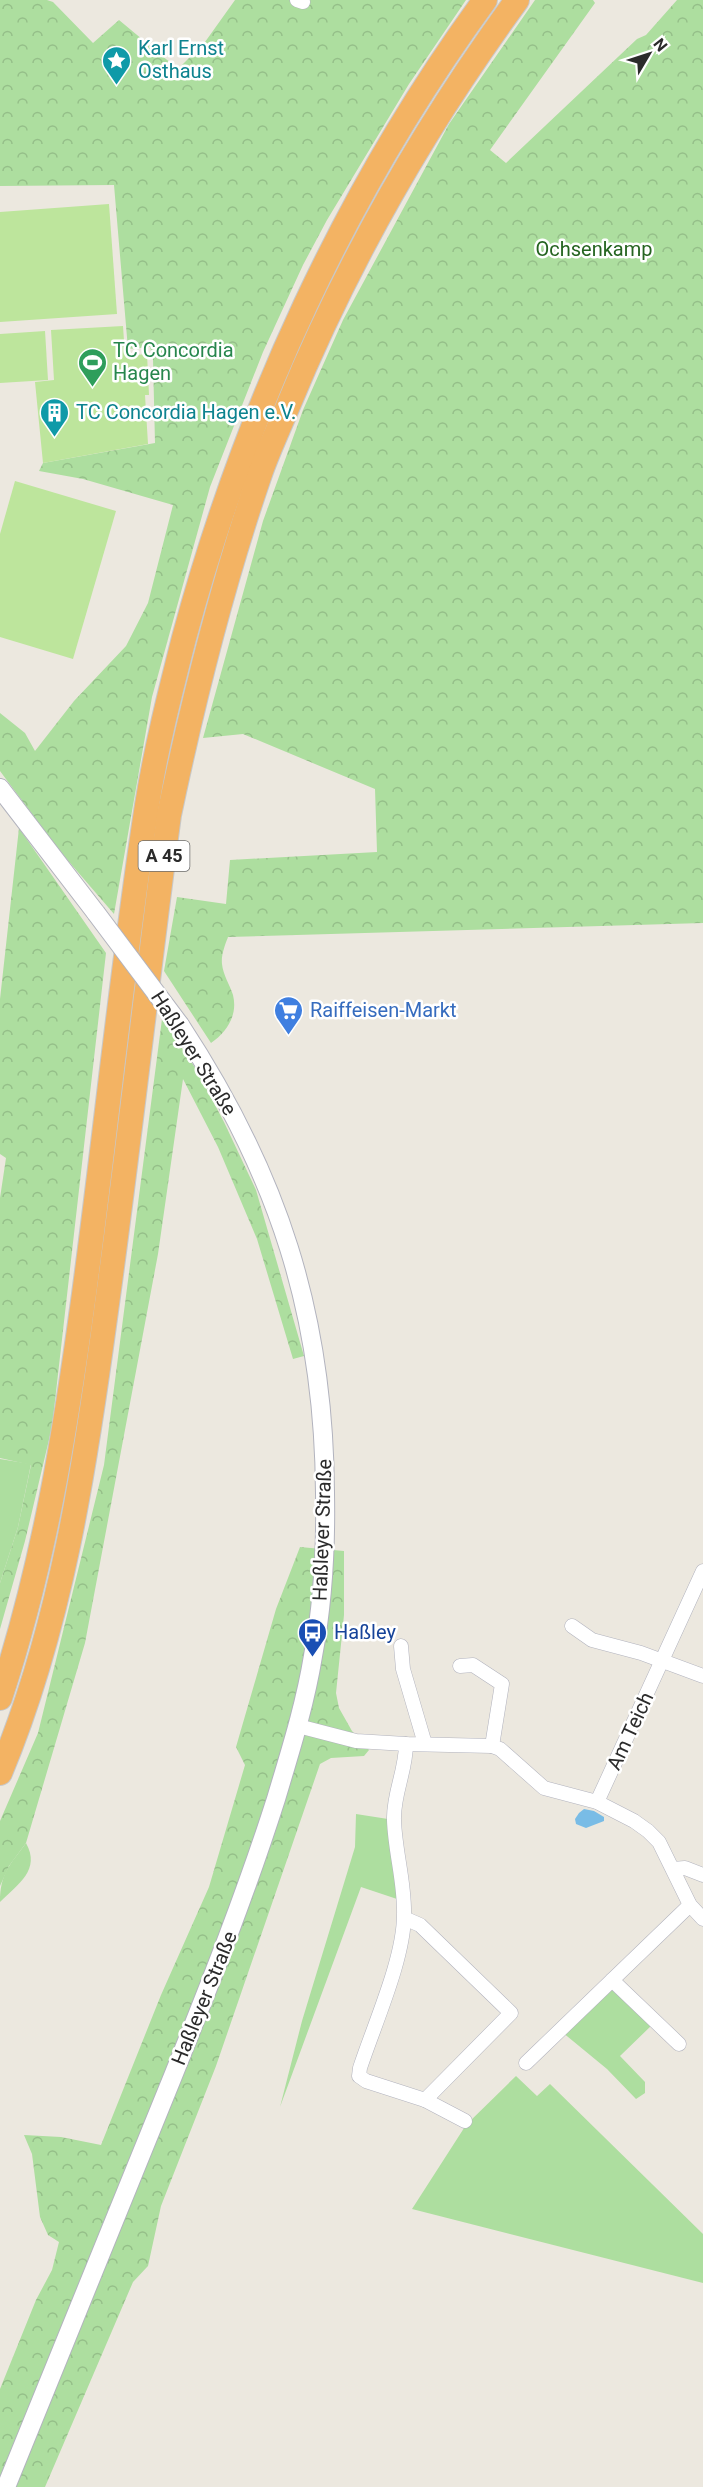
<svg xmlns="http://www.w3.org/2000/svg" width="703" height="2487" viewBox="0 0 703 2487" font-family="Roboto,sans-serif">
  <style>
    .grass { fill: #adde9f }
    .forest { fill: url(#forest-crowns) }
    .pitch { fill: #bde59c }
    .water { fill: #79bce6 }
    .lines { fill: none; stroke-linecap: round; stroke-linejoin: round }
    .minor-casing { stroke: #b2b3be; stroke-width: 15 }
    .secondary-casing { stroke: #b2b3be; stroke-width: 20 }
    .motorway-casing { stroke: #c8c8c8; stroke-width: 26 }
    .minor { stroke: #fff; stroke-width: 14 }
    .secondary { stroke: #fff; stroke-width: 18 }
    .motorway { stroke: #f3b363; stroke-width: 24 }
    .secondary-bridge-casing { stroke: #b2b3be; stroke-width: 20; stroke-linecap: butt }
    .secondary-bridge { stroke: #fff; stroke-width: 18 }
    .labels { text-anchor: middle; stroke-width: 5; stroke-linejoin: round; paint-order: stroke }
    .shield { fill: #fff; stroke: #6b6b6b; stroke-width: 1.5 }
    .shield-label { font-size: 18px; font-weight: bold; fill: #2b2b2b }
    .culture-label { font-size: 20px; fill: #0d838f; stroke: #fff; text-anchor: start }
    .park-label { font-size: 20px; fill: #256420; stroke: #fff }
    .leisure-label { font-size: 20px; fill: #27864d; stroke: #fff; text-anchor: start }
    .shop-label { font-size: 20px; fill: #366cbe; stroke: #fff; text-anchor: start }
    .street-label { font-size: 20px; fill: #2b2b2b; stroke: #fff }
    .transit-label { font-size: 20px; fill: #164399; stroke: #fff; text-anchor: start }
  </style>
  <defs>
    <pattern id="forest-crowns" width="20" height="18" patternUnits="userSpaceOnUse" patternTransform="scale(1.5)"><rect width="20" height="18" fill="#adde9f"/><path d="M2 6a3 3 0 1 1 6 0M12 15a3 3 0 1 1 6 0" fill="none" stroke="#95bf89"/></pattern>
  </defs>
  <rect width="100%" height="100%" fill="#ece8df"/>
  <!-- grass -->
  <g class="grass">
    <path d="M 0,1459 L 31,1464 L 18,1527 L 0,1583 Z"/>
    <path d="M 356,1814 L 388,1819 L 397,1899 L 361,1887 L 280,2107 L 302,2021 L 355,1847 Z"/>
    <path d="M 26,1843 C 41,1870 18,1884 0,1902 C 0,1873 10,1865 26,1843 Z"/>
    <path d="M 606,1990 L 612,1990 L 652,2025 L 620,2056 L 645,2082 L 645,2093 L 636,2099 L 607,2069 L 562,2032 Z"/>
    <path d="M 516,2076 L 537,2096 L 550,2084 L 703,2234 L 703,2283 L 412,2209 L 466,2125 Z"/>
  </g>
  <!-- forest -->
  <g class="forest">
    <path d="M 0,0 L 47,0 L 53,2 L 93,43 L 119,20 L 178,69 L 205,42 L 235,0 L 466,0 L 409,84 L 327,220 L 303,265 L 263,352 L 210,487 L 152,697 L 114,914 L 58,849 L 0,771 L 0,713 L 25,733 L 35,751 L 74,701 L 126,646 L 148,603 L 173,505 L 83,479 L 39,471 L 43,463 L 155,443 L 153,359 L 150,347 L 128,349 L 114,185 L 0,186 Z"/>
    <path d="M 535,0 L 593,0 L 595,3 L 490,150 L 506,163 L 637,39 L 646,35 L 677,0 L 703,0 L 703,923 L 228,937 C 225,945 221,955 222,964 C 223,975 230,985 233,995 C 238,1015 227,1032 211,1043 L 164,971 L 177,897 L 226,904 L 230,860 L 377,852 L 375,789 L 243,734 L 203,738 L 263,521 L 303,410 L 343,320 L 449,124 Z"/>
    <path d="M 19,828 L 106,953 L 52,1427 L 25,1541 L 0,1629 L 0,1583 L 18,1527 L 31,1465 L 0,1458 L 0,1198 L 6,1158 L 0,1154 L 0,999 Z"/>
    <path d="M 162,1019 L 196,1069 L 224,1122 L 256,1190 L 304,1356 L 293,1359 L 257,1239 L 218,1147 L 183,1079 L 158,1254 L 85,1643 L 26,1843 L 9,1866 L 0,1886 L 0,1821 L 38,1733 L 104,1465 Z"/>
    <path d="M 300,1547 L 344,1551 L 344,1615 L 336,1693 L 339,1708 L 352,1731 L 369,1750 L 364,1756 L 331,1758 L 320,1764 L 216,2066 L 161,2206 L 148,2266 L 133,2282 L 45,2487 L 0,2487 L 0,2389 L 36,2300 L 52,2270 L 59,2242 L 48,2235 L 40,2217 L 32,2154 L 24,2135 L 61,2137 L 101,2145 L 161,1995 L 209,1887 L 245,1765 L 236,1747 L 276,1609 Z"/>
  </g>
  <!-- pitch -->
  <g class="pitch">
    <path d="M 109,204 L 117,314 L 0,322 L 0,212 Z"/>
    <path d="M 123,326 L 125,356 L 147,354 L 149,395 L 145,395 L 148,444 L 43,463 L 35,382 L 54,380 L 51,330 Z"/>
    <path d="M 45,331 L 48,380 L 0,383 L 0,334 Z"/>
    <path d="M 15,481 L 116,511 L 73,659 L 0,637 L 0,534 Z"/>
  </g>
  <!-- water -->
  <path class="water" d="M 584,1809 L 594,1811 L 604,1817 L 604,1821 L 586,1828 L 576,1824 L 575,1819 L 579,1813 Z"/>
  <g class="lines">
    <defs>
      <g id="minor">
        <path d="M 297,0 L 303,2"/>
        <path d="M 572,1626 L 592,1640 L 641,1653 L 703,1676"/>
        <path d="M 401,1646 L 403,1669 L 425,1744"/>
        <path d="M 460,1666 L 473,1665 L 502,1684 L 492,1746"/>
        <path d="M 298,1726 L 356,1741 L 406,1744 L 492,1746 L 500,1749 L 544,1788 L 597,1802 L 634,1821 L 648,1831 L 659,1842 L 690,1905 L 703,1919"/>
        <path d="M 597,1802 L 703,1571"/>
        <path d="M 673,1869 L 685,1868 L 703,1875"/>
        <path d="M 404,1918 L 420,1925 L 511,2013 L 425,2100 L 366,2081 L 359,2076 L 360,2068 C 374,2025 404,1959 404,1915 C 405,1883 395,1852 394,1820 C 393,1794 406,1771 406,1744"/>
        <path d="M 612,1980 L 679,2044"/>
        <path d="M 526,2063 L 690,1905"/>
        <path d="M 425,2100 L 465,2121"/>
      </g>
      <g id="secondary">
        <path d="M 0,788 L 96,913"/>
        <path d="M 6,2487 C 61,2350 117,2213 173,2076 C 210,1984 246,1893 276,1799 C 290,1752 305,1705 313,1656 C 323,1603 326,1547 325,1493 C 324,1314 278,1174 180,1025"/>
      </g>
      <g id="motorway">
        <path d="M 0,1698 C 44,1564 65,1434 84,1294 C 106,1131 122,967 147,805 C 156,748 170,693 184,638 C 245,411 346,190 485,0"/>
        <path d="M 0,1773 C 61,1627 85,1467 106,1311 C 129,1146 147,980 169,815 C 193,701 221,588 259,477 C 267,453 278,430 288,406 C 347,262 425,126 517,0"/>
      </g>
    </defs>
    <!-- minor casing -->
    <use href="#minor" class="minor-casing"/>
    <!-- secondary casing -->
    <use href="#secondary" class="secondary-casing"/>
    <!-- motorway casing -->
    <use href="#motorway" class="motorway-casing"/>
    <!-- minor -->
    <use href="#minor" class="minor"/>
    <!-- secondary -->
    <use href="#secondary" class="secondary"/>
    <!-- motorway -->
    <use href="#motorway" class="motorway"/>
    <defs>
      <path id="secondary-bridge" d="M 96,913 L 180,1025"/>
    </defs>
    <!-- secondary-bridge casing -->
    <use href="#secondary-bridge" class="secondary-bridge-casing"/>
    <!-- secondary-bridge -->
    <use href="#secondary-bridge" class="secondary-bridge"/>
  </g>
  <!-- icons -->
  <defs>
    <symbol id="sight-pin" viewBox="-11 -11 22 30"><path d="M0 17L-7.5 6A9.5 9.5 0 1 1 7.5 6Z" fill="#0f9aa8" stroke="#fff"/><path d="M0-6L1.8-2.2L6-1.7L2.9 1.2L3.7 5.4L0 3.3L-3.7 5.4L-2.9 1.2L-6-1.7L-1.8-2.2Z" fill="#fff"/></symbol>
    <symbol id="stadium-pin" viewBox="-11 -11 22 30"><path d="M0 17L-7.5 6A9.5 9.5 0 1 1 7.5 6Z" fill="#2e9e5b" stroke="#fff"/><path d="M0-5a6.5 5 0 1 0 0 10a6.5 5 0 1 0 0-10ZM-3.5-1.8h7v3.6h-7Z" fill="#fff"/></symbol>
    <symbol id="building-pin" viewBox="-11 -11 22 30"><path d="M0 17L-7.5 6A9.5 9.5 0 1 1 7.5 6Z" fill="#0f9aa8" stroke="#fff"/><path d="M-4-6H4V6H1V3H-1V6H-4ZM-2.5-4.3h1.7v1.8h-1.7ZM.8-4.3h1.7v1.8H.8ZM-2.5-1h1.7V.8h-1.7ZM.8-1h1.7V.8H.8Z" fill="#fff"/></symbol>
    <symbol id="supermarket-pin" viewBox="-11 -11 22 30"><path d="M0 17L-7.5 6A9.5 9.5 0 1 1 7.5 6Z" fill="#3f7fe0" stroke="#fff"/><path d="M-6-5.5h2.5l.6 2H6L4.5 2H-2.5L-4.4-4H-6ZM-1.5 3.2a1.3 1.3 0 1 0 .1 0ZM3 3.2a1.3 1.3 0 1 0 .1 0Z" fill="#fff"/></symbol>
    <symbol id="bus-pin" viewBox="-11 -11 22 30"><path d="M0 17L-7.5 6A9.5 9.5 0 1 1 7.5 6Z" fill="#1a4fb4" stroke="#fff"/><path d="M-5-6H5V4H4V6H2V4H-2V6H-4V4H-5ZM-3.5-4V0h7V-4ZM-3.5 1.2v1.5H-2V1.2ZM2 1.2v1.5H3.5V1.2Z" fill="#fff"/></symbol>
  </defs>
  <g fill-rule="evenodd">
    <use href="#sight-pin" x="100" y="44" width="33" height="45"/>
    <use href="#stadium-pin" x="76" y="346" width="33" height="45"/>
    <use href="#building-pin" x="38" y="396" width="33" height="45"/>
    <use href="#supermarket-pin" x="272" y="994" width="33" height="45"/>
    <use href="#bus-pin" x="296" y="1616" width="33" height="45"/>
  </g>
  <g class="labels">
    <!-- shield labels -->
    <rect class="shield" x="138.5" y="841" width="51" height="30" rx="4.5"/>
    <g class="shield-label">
      <text x="164" y="862">A 45</text>
    </g>
    <!-- culture labels -->
    <g class="culture-label">
      <text x="138" y="55">Karl Ernst<tspan x="138" dy="23">Osthaus</tspan></text>
      <text x="76" y="419">TC Concordia Hagen e.V.</text>
    </g>
    <!-- park labels -->
    <g class="park-label">
      <text x="594" y="256">Ochsenkamp</text>
    </g>
    <!-- leisure labels -->
    <g class="leisure-label">
      <text x="113" y="357">TC Concordia<tspan x="113" dy="23">Hagen</tspan></text>
    </g>
    <!-- shop labels -->
    <g class="shop-label">
      <text x="310" y="1017">Raiffeisen-Markt</text>
    </g>
    <!-- street labels -->
    <g class="street-label">
      <text transform="translate(194 1053) rotate(58)" y="7">Haßleyer Straße</text>
      <text transform="translate(322 1530) rotate(-88)" y="7">Haßleyer Straße</text>
      <text transform="translate(630 1731) rotate(-65)" y="7">Am Teich</text>
      <text transform="translate(204 1998) rotate(-68)" y="7">Haßleyer Straße</text>
    </g>
    <!-- transit labels -->
    <g class="transit-label">
      <text x="334" y="1639">Haßley</text>
    </g>
  </g>
  <!-- north arrow -->
  <g transform="translate(649 54) rotate(51)" stroke="#ffffff" stroke-width="4.5" paint-order="stroke">
  <path d="M0-4.5L10 22L0 15L-10 22Z" fill="#2b2b2b"/>
  <text y="-9" font-size="16" font-weight="bold" text-anchor="middle" fill="#2b2b2b">N</text>
  </g>
</svg>
